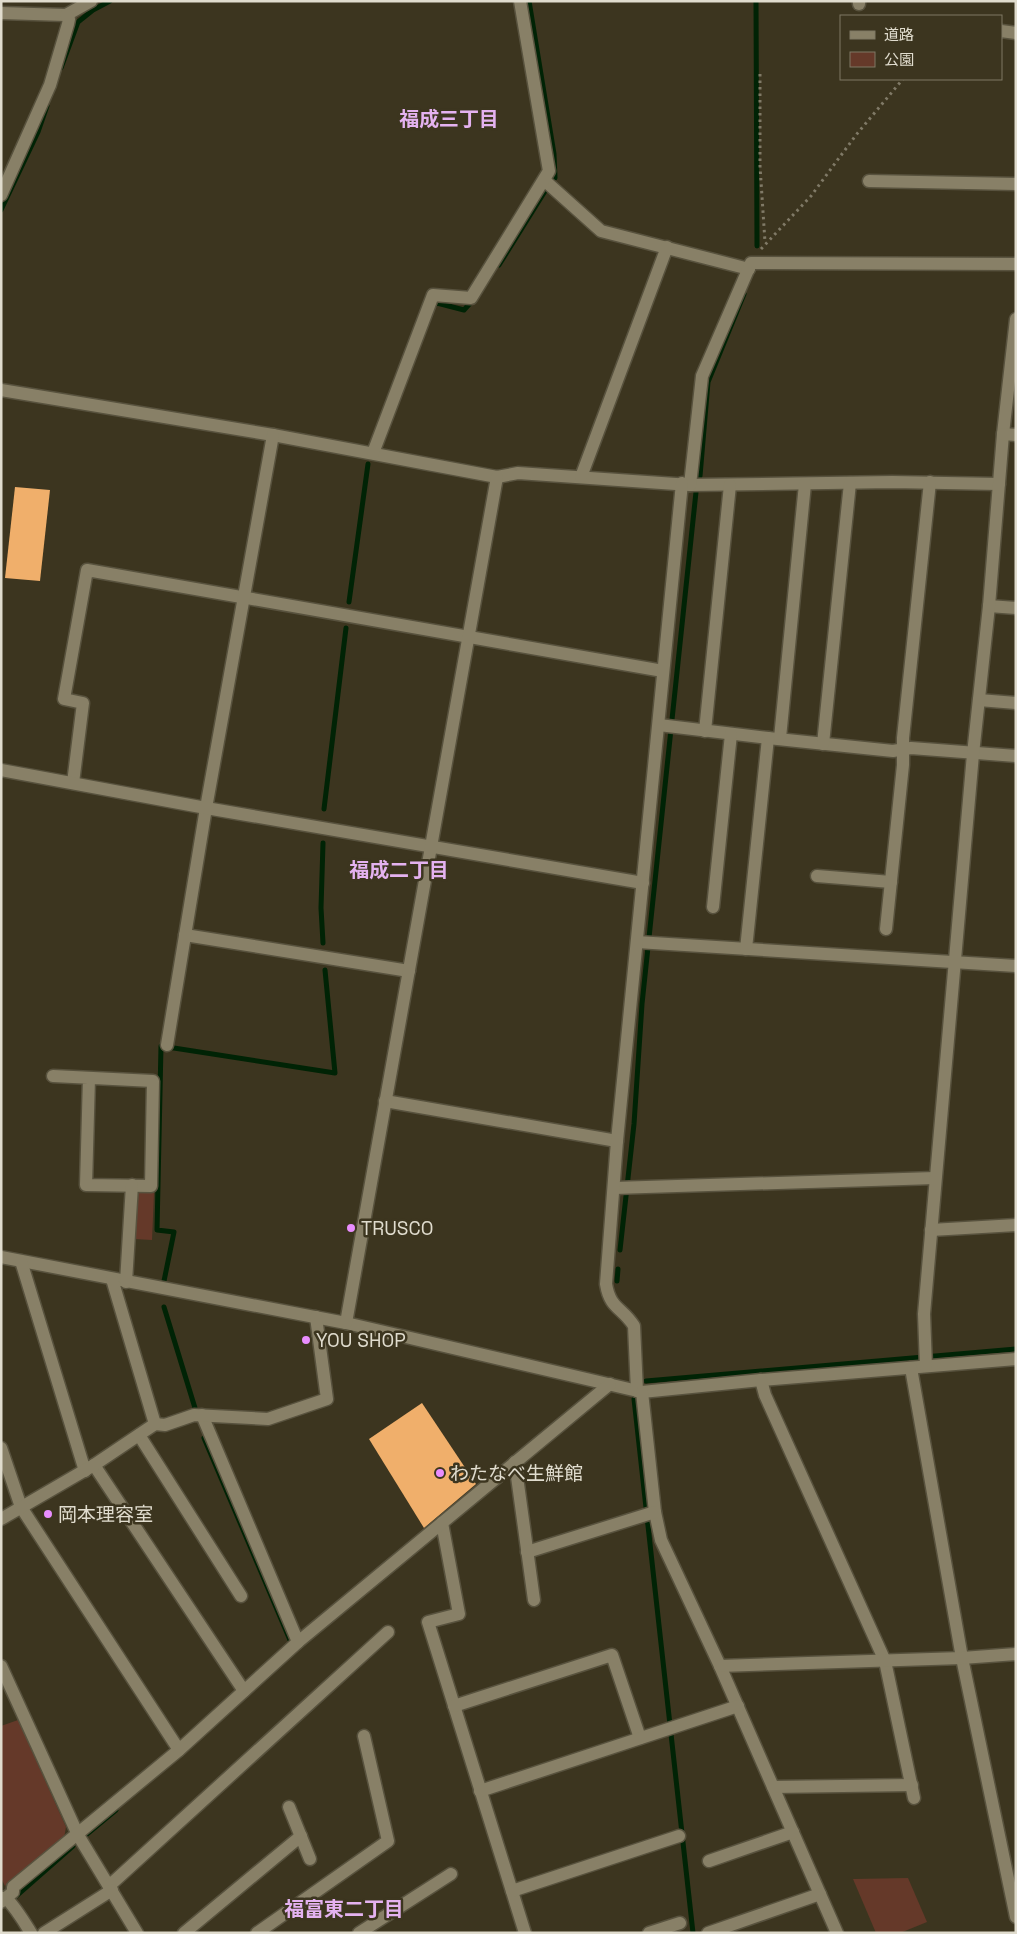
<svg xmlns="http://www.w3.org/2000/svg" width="1017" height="1934" viewBox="0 0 1017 1934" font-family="'Space Grotesk','Noto Sans JP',sans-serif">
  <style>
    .green { fill: #653929 }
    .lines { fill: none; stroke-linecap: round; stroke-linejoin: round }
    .stream { stroke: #002305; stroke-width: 5 }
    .building { fill: #f0af6b }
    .minor-casing { stroke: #58523e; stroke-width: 15 }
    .tertiary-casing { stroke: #58523e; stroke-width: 15 }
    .path { stroke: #807a67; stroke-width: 3; stroke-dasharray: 2.5 4; stroke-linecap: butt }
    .minor { stroke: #888067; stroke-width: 12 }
    .tertiary { stroke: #888067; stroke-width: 12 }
    .poi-dot { fill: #e98dfe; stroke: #3c351f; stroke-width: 2 }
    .labels { text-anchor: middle; stroke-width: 5; stroke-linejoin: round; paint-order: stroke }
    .poi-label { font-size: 19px; fill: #e0dcce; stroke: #3c351f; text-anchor: start }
    .neighbourhood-label { font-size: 20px; font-weight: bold; fill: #e4b2f0; stroke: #3c351f }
  </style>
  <rect width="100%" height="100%" fill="#3c351f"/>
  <!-- green -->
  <g class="green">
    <path d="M 136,1192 L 154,1193 L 152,1240 L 134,1239 Z"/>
    <path d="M 18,1720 L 66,1827 L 64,1838 L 5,1886 L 1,1878 L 1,1726 Z"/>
    <path d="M 908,1878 L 927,1922 L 900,1933 L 876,1933 L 853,1879 Z"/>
  </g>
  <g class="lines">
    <!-- stream -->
    <g class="stream">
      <path d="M 529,1 L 554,154 L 555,178"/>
      <path d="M 756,1 L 757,246"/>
      <path d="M 61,68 L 78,22 L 93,10 L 110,1"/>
      <path d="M 1,210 L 38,132 L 47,106"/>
      <path d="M 499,265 L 547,188"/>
      <path d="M 433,306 L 437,303 L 464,310 L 473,300"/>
      <path d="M 700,476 L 708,382 L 744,294"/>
      <path d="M 349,602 L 368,464"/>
      <path d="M 324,809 L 346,628"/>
      <path d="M 323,843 L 321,908 L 323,943"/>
      <path d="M 620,1250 L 634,1124 L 642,1004 L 696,492"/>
      <path d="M 164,1281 L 174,1232 L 157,1230 L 161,1046 L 335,1073 L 325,970"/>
      <path d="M 617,1281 L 618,1269"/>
      <path d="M 164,1307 L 195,1408"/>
      <path d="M 646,1381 L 1016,1349"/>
      <path d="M 634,1399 L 693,1933"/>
      <path d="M 204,1438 L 290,1640"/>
      <path d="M 87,1834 L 116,1810"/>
      <path d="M 15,1897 L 73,1846"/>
    </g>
  </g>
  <!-- building -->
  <g class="building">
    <path d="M 15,487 L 50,490 L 40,581 L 5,578 Z"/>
    <path d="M 422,1403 L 476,1484 L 424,1528 L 369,1439 Z"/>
  </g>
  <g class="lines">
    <defs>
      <g id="minor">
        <path d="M 859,1 L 859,4"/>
        <path d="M 1,13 L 66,15 L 91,1"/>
        <path d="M 1001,31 L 1016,33"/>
        <path d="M 544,180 L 601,231 L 749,269"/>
        <path d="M 869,181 L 1016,184"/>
        <path d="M 1,195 L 50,85 L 68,24 L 69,19 L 66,15"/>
        <path d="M 1,390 L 273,435 L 497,477 L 518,473 L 690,485 L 892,482 L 999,484"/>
        <path d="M 373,453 L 433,295 L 471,298 L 549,171 L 520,1"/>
        <path d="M 581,477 L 667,247"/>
        <path d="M 690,485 L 702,376 L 751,263 L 1016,264"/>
        <path d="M 989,606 L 1016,608"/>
        <path d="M 979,700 L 1016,703"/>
        <path d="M 659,725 L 768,738 L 893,751 L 911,748 L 1016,756"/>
        <path d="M 705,731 L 730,485"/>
        <path d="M 780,738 L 805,484"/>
        <path d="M 823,744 L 850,483"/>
        <path d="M 73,783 L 83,703 L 64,699 L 87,570 L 663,671"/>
        <path d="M 817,876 L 891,882"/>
        <path d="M 713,907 L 731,734"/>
        <path d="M 886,929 L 903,765 L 903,738 L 930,482"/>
        <path d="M 185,935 L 409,971"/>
        <path d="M 637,942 L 1016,966"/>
        <path d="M 746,949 L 768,738"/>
        <path d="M 167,1045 L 206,808 L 273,435"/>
        <path d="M 53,1076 L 153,1081 L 151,1186 L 86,1185 L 89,1078"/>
        <path d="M 385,1101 L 617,1141"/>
        <path d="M 614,1188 L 935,1178"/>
        <path d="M 931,1230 L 1016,1225"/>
        <path d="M 1,1257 L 346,1323 L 642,1392 L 761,1380 L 1016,1359"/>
        <path d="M 21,1261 L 85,1471"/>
        <path d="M 126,1282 L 132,1185"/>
        <path d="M 926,1366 L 924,1314 L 973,754 L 989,606 L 1003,434 L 1016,319"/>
        <path d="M 911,1368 L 962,1658 L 1016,1917"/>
        <path d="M 761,1380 L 765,1395 L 885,1661 L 914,1798"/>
        <path d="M 637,1391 L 634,1326 C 622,1307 610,1309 606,1284 L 617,1141 L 682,483"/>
        <path d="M 642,1392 L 655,1512 L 661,1540 L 720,1666 L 837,1933"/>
        <path d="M 202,1415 L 298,1642"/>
        <path d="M 155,1424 L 165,1425 L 194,1415 L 268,1419 L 327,1399 L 316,1317"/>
        <path d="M 139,1435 L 241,1596"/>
        <path d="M 1,1448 L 21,1507 L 179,1750"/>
        <path d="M 515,1462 L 534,1600"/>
        <path d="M 94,1465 L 244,1691"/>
        <path d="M 1,1519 L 94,1465 L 155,1424 L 112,1279"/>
        <path d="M 442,1523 L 459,1614 L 428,1622 L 525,1933"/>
        <path d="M 527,1552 L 655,1512"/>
        <path d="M 1,1666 L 78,1835 L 137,1933"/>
        <path d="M 720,1666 L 962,1658 L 1016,1654"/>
        <path d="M 454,1706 L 612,1655 L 640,1738"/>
        <path d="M 773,1787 L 912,1785"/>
        <path d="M 480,1791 L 738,1706"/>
        <path d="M 289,1807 L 310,1859"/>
        <path d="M 709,1861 L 793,1832"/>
        <path d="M 109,1886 L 388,1632"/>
        <path d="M 512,1891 L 679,1836"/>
        <path d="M 1,1898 L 6,1898 C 16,1908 23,1920 31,1933"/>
        <path d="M 1,1902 L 13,1892 L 13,1887 L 179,1750 L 298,1642 L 610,1384"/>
        <path d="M 44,1933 L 112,1890"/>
        <path d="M 184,1933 L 301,1836"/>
        <path d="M 257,1933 L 388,1841 L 364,1736"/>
        <path d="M 359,1933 L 451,1874"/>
        <path d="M 649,1933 L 680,1923"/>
        <path d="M 708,1933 L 820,1894"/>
      </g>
      <g id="tertiary">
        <path d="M 1003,434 L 1016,435"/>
        <path d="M 1,770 L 206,808 L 643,883"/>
        <path d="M 346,1323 L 497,477"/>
      </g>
    </defs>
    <!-- minor casing -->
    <use href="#minor" class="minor-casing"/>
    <!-- tertiary casing -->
    <use href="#tertiary" class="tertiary-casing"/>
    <!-- path -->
    <g class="path">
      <path d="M 760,74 L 760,166 L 765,242"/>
      <path d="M 761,249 L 811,196 L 856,135 L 903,79"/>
    </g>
    <!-- minor -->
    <use href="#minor" class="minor"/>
    <!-- tertiary -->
    <use href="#tertiary" class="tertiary"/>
  </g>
  <!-- markers -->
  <g class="poi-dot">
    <circle cx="351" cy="1228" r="5"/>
    <circle cx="306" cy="1340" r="5"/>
    <circle cx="440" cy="1473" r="5"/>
    <circle cx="48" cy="1514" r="5"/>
  </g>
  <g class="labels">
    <!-- poi labels -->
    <g class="poi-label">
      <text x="361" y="1235">TRUSCO</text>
      <text x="316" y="1347">YOU SHOP</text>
      <text x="450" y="1480">わたなべ生鮮館</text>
      <text x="58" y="1521">岡本理容室</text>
    </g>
    <!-- neighbourhood labels -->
    <g class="neighbourhood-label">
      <text x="449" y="126">福成三丁目</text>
      <text x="399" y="877">福成二丁目</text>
      <text x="344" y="1916">福富東二丁目</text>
    </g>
  </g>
  <!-- border -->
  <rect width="1017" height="1934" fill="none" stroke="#e0dcce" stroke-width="5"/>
  <!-- legend -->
  <rect x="840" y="15" width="162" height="65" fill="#3c351f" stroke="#7e7865"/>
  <rect x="850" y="31" width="25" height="8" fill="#888067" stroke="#7e7865"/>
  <text x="884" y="40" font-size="15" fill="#e0dcce">道路</text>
  <rect x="850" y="52" width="25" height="15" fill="#653929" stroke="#7e7865"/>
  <text x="884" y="65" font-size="15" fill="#e0dcce">公園</text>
</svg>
